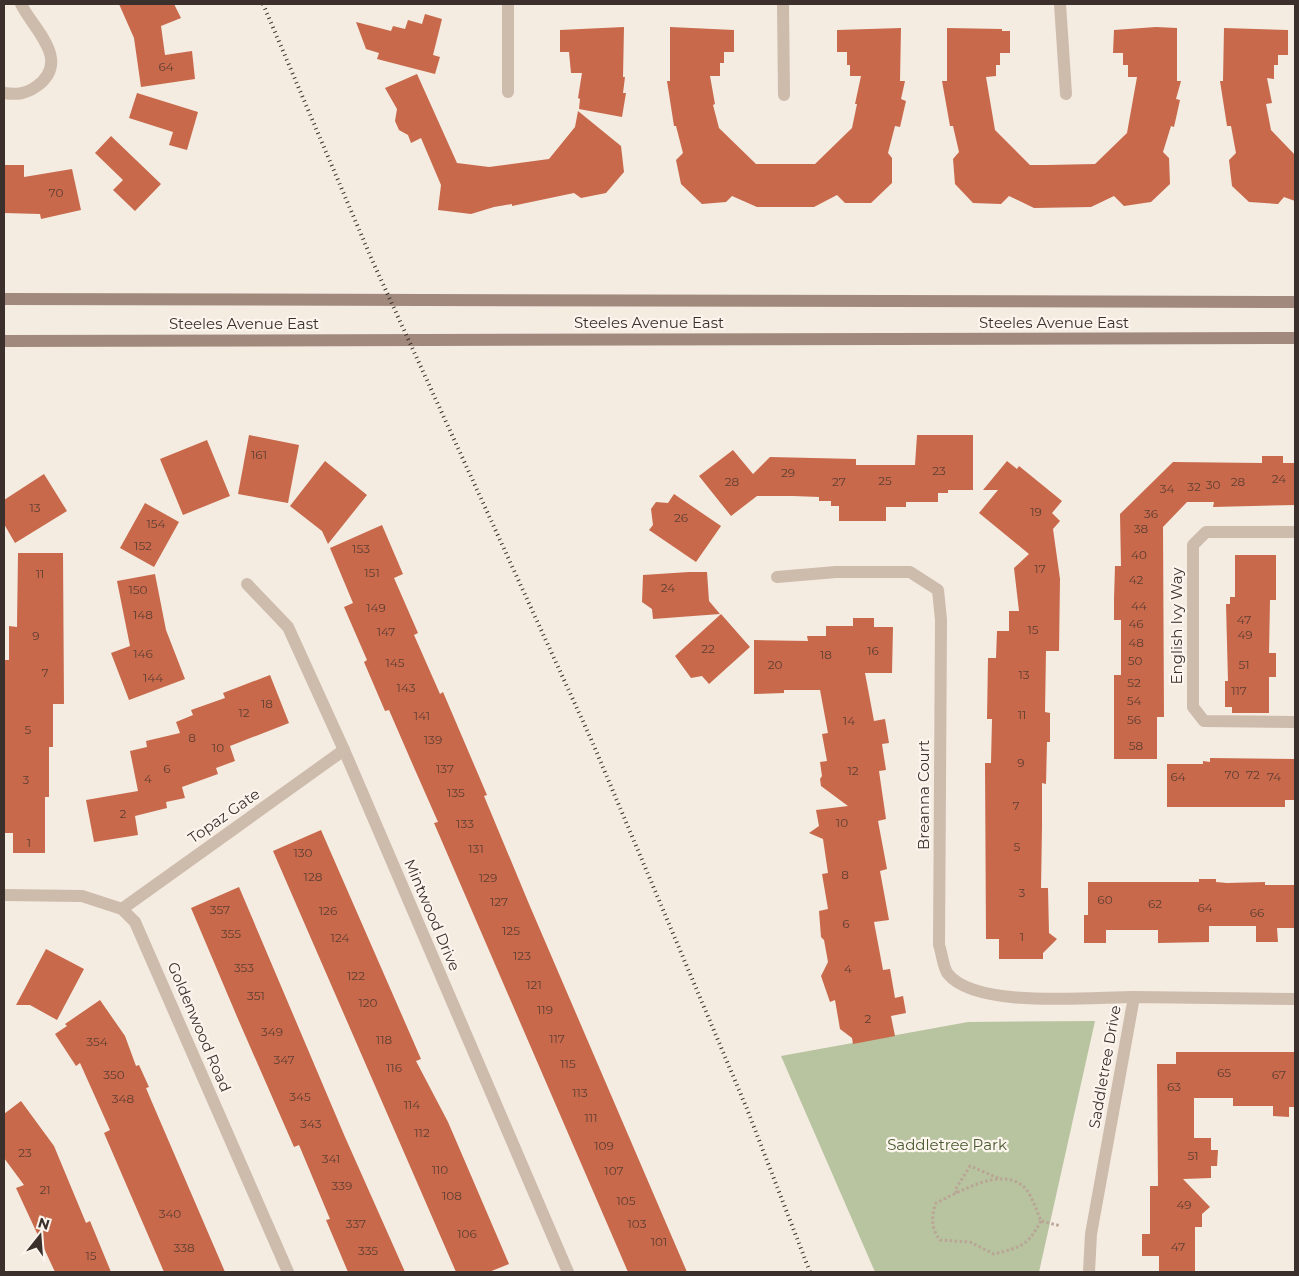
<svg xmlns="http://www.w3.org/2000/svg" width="1299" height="1276" viewBox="0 0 1299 1276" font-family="Montserrat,sans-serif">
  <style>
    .green { fill: #b8c4a0 }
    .building { fill: #c8694b }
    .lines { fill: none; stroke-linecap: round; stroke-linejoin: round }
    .path { stroke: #b9a596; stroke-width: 3; stroke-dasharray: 2.5 2.5; stroke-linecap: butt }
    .minor { stroke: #cdbbac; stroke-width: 12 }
    .secondary { stroke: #a18a7d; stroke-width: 12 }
    .rail { stroke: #3b302b; stroke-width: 4; stroke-dasharray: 1 4; stroke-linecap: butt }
    .labels { text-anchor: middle; stroke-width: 4.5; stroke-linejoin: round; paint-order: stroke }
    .number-label { font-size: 12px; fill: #5e3e33 }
    .street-label { font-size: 15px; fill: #3b302b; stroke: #fbf5ee }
    .park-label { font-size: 15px; fill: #4a5a2e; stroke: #fbf5ee }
  </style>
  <rect width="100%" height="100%" fill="#f4ebe1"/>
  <!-- green -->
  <path class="green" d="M 1095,1021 L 1039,1272 L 875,1272 L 781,1056 L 968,1022 Z"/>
  <!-- building -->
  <g class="building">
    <path d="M 119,4 L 174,4 L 181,18 L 161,26 L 165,55 L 192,51 L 195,79 L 141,87 L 134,38 Z"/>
    <path d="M 425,14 L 442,19 L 433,55 L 440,57 L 435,74 L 377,59 L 379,53 L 366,49 L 356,22 L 391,31 L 393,26 L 405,29 L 408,20 L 422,24 Z"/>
    <path d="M 624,27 L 623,77 L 625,77 L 623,93 L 626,93 L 622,117 L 579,109 L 580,99 L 578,98 L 582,73 L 571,73 L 569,52 L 560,52 L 560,30 Z"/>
    <path d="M 670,27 L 734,30 L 734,52 L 724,52 L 724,63 L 720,63 L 720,76 L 710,76 L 715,104 L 713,105 L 719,128 L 756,164 L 815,164 L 852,128 L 857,104 L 855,104 L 861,76 L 850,76 L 850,65 L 847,65 L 847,52 L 837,52 L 837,30 L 901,28 L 900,81 L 905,81 L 901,99 L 906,101 L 900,127 L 895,126 L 888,153 L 892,158 L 892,183 L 871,203 L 845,203 L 837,195 L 814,207 L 757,207 L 732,196 L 726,202 L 702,204 L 681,184 L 676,160 L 683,153 L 676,126 L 674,126 L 667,81 L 670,81 Z"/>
    <path d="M 1156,27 L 1177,28 L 1177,81 L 1181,81 L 1176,99 L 1180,100 L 1174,127 L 1171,126 L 1163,152 L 1169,158 L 1170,184 L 1151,202 L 1124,206 L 1114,196 L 1091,207 L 1034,208 L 1009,196 L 1001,204 L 973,203 L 955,184 L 953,159 L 959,152 L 953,126 L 950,126 L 942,81 L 947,81 L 947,28 L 1002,29 L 1002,31 L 1010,31 L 1010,53 L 1000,53 L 1000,65 L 996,65 L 996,76 L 986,77 L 995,130 L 1030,165 L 1047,165 L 1095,164 L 1127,133 L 1137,77 L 1128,77 L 1128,65 L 1123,65 L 1123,53 L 1113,53 L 1114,30 Z"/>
    <path d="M 1224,28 L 1288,30 L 1288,55 L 1278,55 L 1278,65 L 1274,65 L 1274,79 L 1267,78 L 1272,103 L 1266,104 L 1271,130 L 1295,155 L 1295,201 L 1284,197 L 1278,204 L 1249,202 L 1232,186 L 1229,160 L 1236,153 L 1231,126 L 1227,126 L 1220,81 L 1223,81 Z"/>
    <path d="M 417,74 L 457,163 L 489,167 L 549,159 L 575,127 L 578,111 L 621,146 L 624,172 L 606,193 L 581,198 L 574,193 L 512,206 L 512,204 L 494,207 L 471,214 L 438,210 L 441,185 L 421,138 L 411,143 L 408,135 L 399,130 L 395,121 L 397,109 L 385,88 Z"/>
    <path d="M 137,93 L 198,112 L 187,150 L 169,145 L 173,132 L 129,118 Z"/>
    <path d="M 111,136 L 161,184 L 135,211 L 113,190 L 123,180 L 95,153 Z"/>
    <path d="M 4,165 L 24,165 L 24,177 L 72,169 L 81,210 L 41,219 L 40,214 L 4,213 Z"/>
    <path d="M 249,435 L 299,445 L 288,503 L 238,494 Z"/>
    <path d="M 917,435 L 973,435 L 973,490 L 948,490 L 948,493 L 938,493 L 938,502 L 906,502 L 906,507 L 886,507 L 886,521 L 839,521 L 839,506 L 831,506 L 831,501 L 819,501 L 819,497 L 793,496 L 757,496 L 731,516 L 699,476 L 733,450 L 753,474 L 770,457 L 856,459 L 856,465 L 915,465 Z"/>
    <path d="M 207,440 L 230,496 L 183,515 L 160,459 Z"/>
    <path d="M 1262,456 L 1283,456 L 1283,463 L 1295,463 L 1295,505 L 1213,507 L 1214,502 L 1187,502 L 1163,527 L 1164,717 L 1157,717 L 1157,759 L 1114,759 L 1114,675 L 1121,675 L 1121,620 L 1114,620 L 1114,599 L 1115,566 L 1121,566 L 1120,514 L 1173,462 L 1262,463 Z"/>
    <path d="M 325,461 L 367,495 L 328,544 L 322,531 L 290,506 Z"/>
    <path d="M 1007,461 L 1017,469 L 1019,466 L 1062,501 L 1052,513 L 1060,521 L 1053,529 L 1060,579 L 1059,651 L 1046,651 L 1045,712 L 1050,713 L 1050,742 L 1047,742 L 1046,784 L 1042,783 L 1042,827 L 1041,888 L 1048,888 L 1049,933 L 1057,939 L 1043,953 L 1043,959 L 999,959 L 999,939 L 986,939 L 985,763 L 991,763 L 992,719 L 987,719 L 988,658 L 996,658 L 997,631 L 1009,631 L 1009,611 L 1019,611 L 1014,568 L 1029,554 L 979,513 L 998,490 L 983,490 Z"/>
    <path d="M 44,474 L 67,511 L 15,543 L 4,524 L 4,500 Z"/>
    <path d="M 674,494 L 721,526 L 696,562 L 649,530 L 653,525 L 651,509 L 656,502 L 668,503 Z"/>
    <path d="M 145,503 L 179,522 L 154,567 L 120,548 Z"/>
    <path d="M 382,525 L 403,574 L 394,578 L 418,633 L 414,635 L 440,694 L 443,692 L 487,795 L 484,796 L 529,904 L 687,1272 L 628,1272 L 434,823 L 438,822 L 412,763 L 389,710 L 385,711 L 364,662 L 367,660 L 344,607 L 353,603 L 330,548 Z"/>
    <path d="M 18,553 L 63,553 L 64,704 L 53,704 L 53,747 L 49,747 L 49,797 L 45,797 L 45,853 L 13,853 L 13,833 L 4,833 L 4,660 L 9,660 L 9,626 L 17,627 Z"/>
    <path d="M 1235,555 L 1276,555 L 1276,600 L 1270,600 L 1269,653 L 1276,653 L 1276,677 L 1269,677 L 1269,713 L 1232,713 L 1232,707 L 1225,707 L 1225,681 L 1228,681 L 1226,604 L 1230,604 L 1230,597 L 1235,597 Z"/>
    <path d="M 689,572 L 707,572 L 709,601 L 720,614 L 653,619 L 652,609 L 642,602 L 643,575 Z"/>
    <path d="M 155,574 L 166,630 L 185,679 L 129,700 L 111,653 L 130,646 L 117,581 Z"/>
    <path d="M 721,614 L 750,647 L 709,684 L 702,676 L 691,678 L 675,656 Z"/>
    <path d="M 853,618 L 874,618 L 874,627 L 893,627 L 892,673 L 865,673 L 874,721 L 885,719 L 889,743 L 882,744 L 886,770 L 879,771 L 886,819 L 878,821 L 887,869 L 880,871 L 889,920 L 874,922 L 883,970 L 890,969 L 895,998 L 903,996 L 906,1013 L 891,1016 L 895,1036 L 853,1044 L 852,1038 L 840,1029 L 835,1000 L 830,1002 L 821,976 L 828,962 L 824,940 L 821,937 L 819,911 L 828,909 L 822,874 L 828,873 L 823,839 L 809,833 L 819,826 L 816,810 L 848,806 L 821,786 L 820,779 L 822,776 L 820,762 L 827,761 L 822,734 L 828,733 L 820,690 L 784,690 L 784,693 L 754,694 L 754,640 L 808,641 L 807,636 L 826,636 L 826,626 L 853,626 Z"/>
    <path d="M 270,675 L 289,723 L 230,746 L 235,761 L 216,768 L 218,774 L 182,787 L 185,798 L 166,802 L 167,808 L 135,816 L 138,835 L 94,842 L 86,800 L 138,791 L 130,751 L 147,747 L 146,741 L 180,733 L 176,722 L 193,715 L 191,710 L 225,698 L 223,693 Z"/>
    <path d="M 1210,758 L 1295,759 L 1295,800 L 1285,800 L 1285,807 L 1167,807 L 1167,764 L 1203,764 L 1203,761 L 1210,762 Z"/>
    <path d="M 321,830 L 421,1059 L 416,1061 L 448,1122 L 509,1264 L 489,1272 L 456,1272 L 273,851 Z"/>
    <path d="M 1199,879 L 1216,879 L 1216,882 L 1227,883 L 1265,882 L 1265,885 L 1295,885 L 1295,928 L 1277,928 L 1278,942 L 1256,942 L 1256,926 L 1209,926 L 1209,942 L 1158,943 L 1158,930 L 1106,930 L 1106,943 L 1084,943 L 1084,915 L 1088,915 L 1088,882 L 1199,882 Z"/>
    <path d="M 239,887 L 345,1137 L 405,1272 L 348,1272 L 326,1220 L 330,1219 L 299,1145 L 294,1147 L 238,1019 L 191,908 Z"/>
    <path d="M 46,949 L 84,969 L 57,1020 L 30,1005 L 16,1005 Z"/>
    <path d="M 100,1000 L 125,1036 L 136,1066 L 139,1065 L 149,1087 L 146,1088 L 151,1100 L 225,1272 L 164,1272 L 104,1133 L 110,1130 L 80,1063 L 76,1066 L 55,1034 L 67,1026 L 65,1024 Z"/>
    <path d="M 1176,1052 L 1295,1052 L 1295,1107 L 1289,1107 L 1289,1117 L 1273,1116 L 1273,1106 L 1233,1106 L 1233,1098 L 1194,1098 L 1194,1138 L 1211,1138 L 1211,1150 L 1218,1150 L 1217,1166 L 1211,1166 L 1211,1178 L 1183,1179 L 1210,1207 L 1202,1214 L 1202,1227 L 1195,1227 L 1195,1272 L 1159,1272 L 1159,1256 L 1142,1256 L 1142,1234 L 1150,1234 L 1150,1186 L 1158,1186 L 1157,1064 L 1176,1064 Z"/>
    <path d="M 21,1101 L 54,1146 L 86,1223 L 90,1221 L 111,1272 L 55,1272 L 16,1188 L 24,1185 L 4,1158 L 4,1114 Z"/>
  </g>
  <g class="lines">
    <!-- path -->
    <g class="path">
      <path d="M 957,1193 L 955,1190 L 970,1166 L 998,1178"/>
      <path d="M 1041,1221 C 1028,1245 1022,1247 994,1254 L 970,1242 L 940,1240 C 931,1229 931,1216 936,1203 C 960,1192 1003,1164 1026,1189 C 1032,1197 1037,1211 1041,1221 L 1061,1226"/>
    </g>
    <!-- minor -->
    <g class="minor">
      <path d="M 783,4 L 784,95"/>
      <path d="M 1060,4 L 1066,94"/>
      <path d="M 508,92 L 508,4"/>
      <path d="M 4,93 C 17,95 26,94 37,86 C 72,60 33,29 21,4"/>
      <path d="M 1295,532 L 1206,532 L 1193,545 L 1193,707 L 1204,721 L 1295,722"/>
      <path d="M 777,577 L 836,572 L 910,572 L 938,590 L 941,620 L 939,945 C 942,953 943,968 948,974 C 976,1009 1091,997 1134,997"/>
      <path d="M 247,584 L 288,627 L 344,750 L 568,1272"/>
      <path d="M 4,895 L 82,896 L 122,909 L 135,922 L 288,1272"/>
      <path d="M 122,909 L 344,750"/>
      <path d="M 1089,1272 L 1091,1234 L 1134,997 L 1295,999"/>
    </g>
    <!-- secondary -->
    <g class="secondary">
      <path d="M 4,299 L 1295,302"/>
      <path d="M 4,341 L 1295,338"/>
    </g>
    <!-- rail -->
    <path class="rail" d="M 263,4 L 372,260 L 591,739 L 747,1109 L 810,1272"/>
  </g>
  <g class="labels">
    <!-- number labels -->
    <g class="number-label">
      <text x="166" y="71">64</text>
      <text x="56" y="197">70</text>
      <text x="259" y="459">161</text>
      <text x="939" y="475">23</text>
      <text x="788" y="477">29</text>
      <text x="1279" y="483">24</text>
      <text x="885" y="485">25</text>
      <text x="732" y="486">28</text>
      <text x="839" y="486">27</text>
      <text x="1238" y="486">28</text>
      <text x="1213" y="489">30</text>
      <text x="1194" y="491">32</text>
      <text x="1167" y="493">34</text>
      <text x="35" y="512">13</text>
      <text x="1036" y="516">19</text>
      <text x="1151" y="518">36</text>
      <text x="681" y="522">26</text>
      <text x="156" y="528">154</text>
      <text x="1141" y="533">38</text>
      <text x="143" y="550">152</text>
      <text x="361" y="553">153</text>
      <text x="1139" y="559">40</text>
      <text x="1040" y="573">17</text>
      <text x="372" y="577">151</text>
      <text x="40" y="578">11</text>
      <text x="1136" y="584">42</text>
      <text x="668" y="592">24</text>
      <text x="138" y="594">150</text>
      <text x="1139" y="610">44</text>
      <text x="376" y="612">149</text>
      <text x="143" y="619">148</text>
      <text x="1244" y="624">47</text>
      <text x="1136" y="628">46</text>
      <text x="1033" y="634">15</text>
      <text x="386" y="636">147</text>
      <text x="1245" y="639">49</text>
      <text x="36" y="640">9</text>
      <text x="1136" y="647">48</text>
      <text x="708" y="653">22</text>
      <text x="873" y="655">16</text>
      <text x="143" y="658">146</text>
      <text x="826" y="659">18</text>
      <text x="1135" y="665">50</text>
      <text x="395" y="667">145</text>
      <text x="775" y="669">20</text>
      <text x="1244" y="669">51</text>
      <text x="45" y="677">7</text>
      <text x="1024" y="679">13</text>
      <text x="153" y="682">144</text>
      <text x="1134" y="687">52</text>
      <text x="406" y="692">143</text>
      <text x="1239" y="695">117</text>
      <text x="1134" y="705">54</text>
      <text x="267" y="708">18</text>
      <text x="244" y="717">12</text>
      <text x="1022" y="719">11</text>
      <text x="422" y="720">141</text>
      <text x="1134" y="724">56</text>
      <text x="849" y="725">14</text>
      <text x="28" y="734">5</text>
      <text x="192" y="742">8</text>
      <text x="433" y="744">139</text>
      <text x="1136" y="750">58</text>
      <text x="218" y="752">10</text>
      <text x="1021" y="767">9</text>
      <text x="167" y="773">6</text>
      <text x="445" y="773">137</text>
      <text x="853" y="775">12</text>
      <text x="1232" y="779">70</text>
      <text x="1253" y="779">72</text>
      <text x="1178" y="781">64</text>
      <text x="1274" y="781">74</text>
      <text x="148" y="783">4</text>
      <text x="26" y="784">3</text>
      <text x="456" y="797">135</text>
      <text x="1016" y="810">7</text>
      <text x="123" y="818">2</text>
      <text x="842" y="827">10</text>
      <text x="465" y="828">133</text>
      <text x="29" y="847">1</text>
      <text x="1017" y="851">5</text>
      <text x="476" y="853">131</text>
      <text x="303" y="857">130</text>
      <text x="845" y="879">8</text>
      <text x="313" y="881">128</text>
      <text x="488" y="882">129</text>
      <text x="1022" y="897">3</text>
      <text x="1105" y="904">60</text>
      <text x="499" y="906">127</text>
      <text x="1155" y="908">62</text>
      <text x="1205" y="912">64</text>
      <text x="220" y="914">357</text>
      <text x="328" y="915">126</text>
      <text x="1257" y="917">66</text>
      <text x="846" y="928">6</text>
      <text x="511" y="935">125</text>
      <text x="231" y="938">355</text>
      <text x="1022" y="941">1</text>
      <text x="340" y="942">124</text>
      <text x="522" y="960">123</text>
      <text x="244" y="972">353</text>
      <text x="848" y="973">4</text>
      <text x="356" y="980">122</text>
      <text x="534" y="989">121</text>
      <text x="256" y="1000">351</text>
      <text x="368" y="1007">120</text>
      <text x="545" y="1014">119</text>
      <text x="868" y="1023">2</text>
      <text x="272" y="1036">349</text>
      <text x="557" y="1043">117</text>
      <text x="384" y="1044">118</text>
      <text x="97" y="1046">354</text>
      <text x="284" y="1064">347</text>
      <text x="568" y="1068">115</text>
      <text x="394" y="1072">116</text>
      <text x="1224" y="1077">65</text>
      <text x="114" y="1079">350</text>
      <text x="1279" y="1079">67</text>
      <text x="1174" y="1091">63</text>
      <text x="580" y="1097">113</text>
      <text x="300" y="1101">345</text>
      <text x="123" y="1103">348</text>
      <text x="412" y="1109">114</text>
      <text x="591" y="1122">111</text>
      <text x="311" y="1128">343</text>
      <text x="422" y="1137">112</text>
      <text x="604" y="1150">109</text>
      <text x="25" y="1157">23</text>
      <text x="1193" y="1160">51</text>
      <text x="331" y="1163">341</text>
      <text x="440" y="1174">110</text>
      <text x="614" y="1175">107</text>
      <text x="342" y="1190">339</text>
      <text x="45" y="1194">21</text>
      <text x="452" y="1200">108</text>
      <text x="626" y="1205">105</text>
      <text x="1184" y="1209">49</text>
      <text x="170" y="1218">340</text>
      <text x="356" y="1228">337</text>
      <text x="637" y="1228">103</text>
      <text x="467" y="1238">106</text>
      <text x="659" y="1246">101</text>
      <text x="1178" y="1251">47</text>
      <text x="184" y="1252">338</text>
      <text x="368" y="1255">335</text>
      <text x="91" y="1260">15</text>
    </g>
    <!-- street labels -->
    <g class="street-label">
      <text x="649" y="328">Steeles Avenue East</text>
      <text x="1054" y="328">Steeles Avenue East</text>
      <text x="244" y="329">Steeles Avenue East</text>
      <text transform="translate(1177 626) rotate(-90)" y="5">English Ivy Way</text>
      <text transform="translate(924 795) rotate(-90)" y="5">Breanna Court</text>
      <text transform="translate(224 816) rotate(-35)" y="5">Topaz Gate</text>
      <text transform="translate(432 915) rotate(67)" y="5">Mintwood Drive</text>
      <text transform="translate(199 1027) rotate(67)" y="5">Goldenwood Road</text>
      <text transform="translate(1105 1067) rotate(-80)" y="5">Saddletree Drive</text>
    </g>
    <!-- park labels -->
    <g class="park-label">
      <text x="947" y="1150">Saddletree Park</text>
    </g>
  </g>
  <!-- border -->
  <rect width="1299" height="1276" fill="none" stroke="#3b302b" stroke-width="10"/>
  <!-- north arrow -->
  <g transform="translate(40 1236) rotate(17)" stroke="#fbf5ee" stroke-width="4" paint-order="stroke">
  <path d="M0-4L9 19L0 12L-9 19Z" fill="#3b302b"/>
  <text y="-8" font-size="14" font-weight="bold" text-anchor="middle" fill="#3b302b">N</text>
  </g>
</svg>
